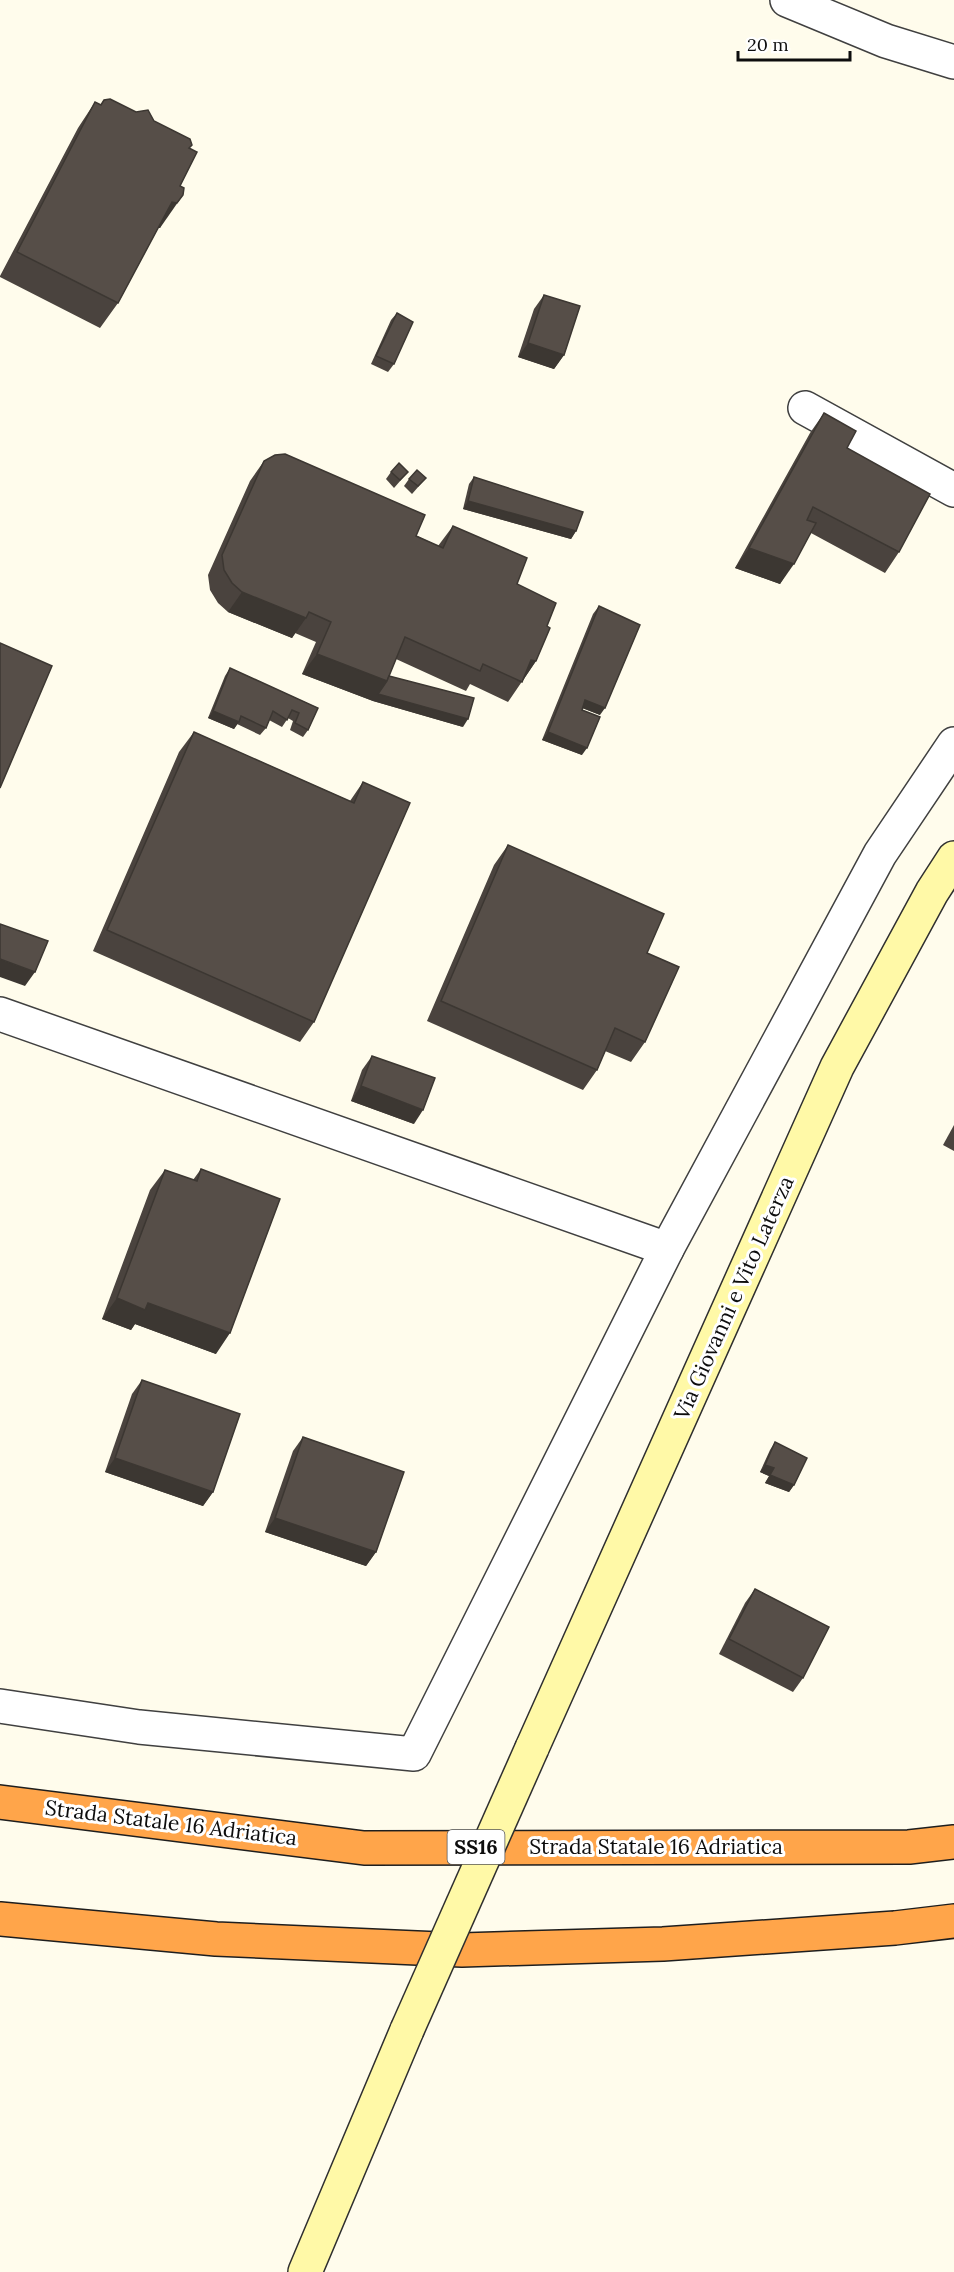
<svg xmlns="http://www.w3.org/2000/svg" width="954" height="2272" viewBox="0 0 954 2272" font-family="Lora,serif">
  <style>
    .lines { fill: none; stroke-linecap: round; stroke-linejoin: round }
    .street-casing { stroke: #404040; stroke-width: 36 }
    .secondary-casing { stroke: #2f2f2f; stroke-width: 36 }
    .highway-casing { stroke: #1e1e1e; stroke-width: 36 }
    .street { stroke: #fff; stroke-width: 33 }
    .secondary { stroke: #fff9a7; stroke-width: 33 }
    .highway { stroke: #ffa54a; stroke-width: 33 }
    .secondary-bridge-casing { stroke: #2f2f2f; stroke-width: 36; stroke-linecap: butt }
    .secondary-bridge { stroke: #fff9a7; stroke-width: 33 }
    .wall { fill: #4a433e }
    .shaded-wall { fill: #3c3732 }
    .building { fill: #564e48; stroke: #3c3732; stroke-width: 1.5 }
    .labels { text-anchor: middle; stroke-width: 6; stroke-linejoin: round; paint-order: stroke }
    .shield { fill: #fff; stroke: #565656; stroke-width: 1.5 }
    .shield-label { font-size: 20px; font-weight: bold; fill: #0d0d0d }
    .street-label { font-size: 21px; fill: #0d0d0d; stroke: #fff }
  </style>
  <rect width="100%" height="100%" fill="#fffcec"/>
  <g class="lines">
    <defs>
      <g id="street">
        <path d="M 787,0 L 886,41 L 954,62"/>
        <path d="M 805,408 L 954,490"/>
        <path d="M 0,1014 L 667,1249"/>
        <path d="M 0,1706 L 139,1727 L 414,1754 L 667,1249 L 880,854 L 954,744"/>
      </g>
      <g id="secondary">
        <path d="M 532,1748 L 837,1067 L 932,892 L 954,858"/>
        <path d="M 305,2272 L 407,2030"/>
      </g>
      <g id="highway">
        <path d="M 0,1802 L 364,1848 L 909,1847 L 954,1842"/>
        <path d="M 0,1919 L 216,1939 L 462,1950 L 663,1944 L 895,1928 L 954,1921"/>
      </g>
    </defs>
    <!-- street casing -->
    <use href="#street" class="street-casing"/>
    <!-- secondary casing -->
    <use href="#secondary" class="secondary-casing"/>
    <!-- highway casing -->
    <use href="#highway" class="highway-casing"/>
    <!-- street -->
    <use href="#street" class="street"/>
    <!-- secondary -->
    <use href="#secondary" class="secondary"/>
    <!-- highway -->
    <use href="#highway" class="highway"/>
    <defs>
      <path id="secondary-bridge" d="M 407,2030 L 532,1748"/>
    </defs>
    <!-- secondary-bridge casing -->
    <use href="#secondary-bridge" class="secondary-bridge-casing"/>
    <!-- secondary-bridge -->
    <use href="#secondary-bridge" class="secondary-bridge"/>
  </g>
  <!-- wall -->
  <g class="wall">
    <path d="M 104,100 L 154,121 L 189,148 L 180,186 L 160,228 L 158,228 L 118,303 L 100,328 L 0,277 L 0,276 L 78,128 L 95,102 L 100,105 Z"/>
    <path d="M 544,295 L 564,355 L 554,369 L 518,357 L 534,309 Z"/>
    <path d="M 397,313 L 394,364 L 388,372 L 371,364 L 391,320 Z"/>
    <path d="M 824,413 L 847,448 L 899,552 L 885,573 L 811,533 L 780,584 L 735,568 L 810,433 Z"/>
    <path d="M 264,461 L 438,546 L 453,526 L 517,584 L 547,626 L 536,661 L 508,702 L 470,684 L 466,691 L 396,659 L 389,676 L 463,727 L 373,701 L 302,674 L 316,642 L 295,633 L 292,638 L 228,612 L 218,603 L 210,590 L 208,575 L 250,481 Z"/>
    <path d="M 391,472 L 408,472 L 394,488 L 386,479 Z"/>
    <path d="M 474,477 L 576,531 L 571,539 L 463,509 L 469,484 Z"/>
    <path d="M 426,478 L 412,494 L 404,486 L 409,479 Z"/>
    <path d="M 599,606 L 600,715 L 582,708 L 582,755 L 542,740 L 593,614 Z"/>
    <path d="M 230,668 L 318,708 L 308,730 L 303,737 L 290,730 L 293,721 L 288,718 L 282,727 L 269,720 L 266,728 L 260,735 L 237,724 L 234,729 L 208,718 L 225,676 Z"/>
    <path d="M 194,732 L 350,801 L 363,782 L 314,1022 L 300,1042 L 93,951 L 179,752 Z"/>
    <path d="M 508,845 L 647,953 L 645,1042 L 631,1062 L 605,1051 L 597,1070 L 583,1090 L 427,1021 L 494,865 Z"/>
    <path d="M 372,1056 L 414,1124 L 351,1101 L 362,1070 Z"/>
    <path d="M 954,1125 L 954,1151 L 943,1145 Z"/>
    <path d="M 201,1169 L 216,1354 L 135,1324 L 131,1330 L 102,1319 L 150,1190 L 165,1170 L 193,1180 Z"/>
    <path d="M 142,1380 L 213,1492 L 203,1506 L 105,1472 L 132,1394 Z"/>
    <path d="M 303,1437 L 376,1552 L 366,1566 L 265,1532 L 293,1451 Z"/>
    <path d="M 775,1442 L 794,1485 L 789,1492 L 765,1483 L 769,1476 L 760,1472 L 770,1450 Z"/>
    <path d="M 755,1589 L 803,1678 L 793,1692 L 719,1654 L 745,1603 Z"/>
  </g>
  <!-- shaded-wall -->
  <g class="shaded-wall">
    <path d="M 183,195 L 160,228 L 154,227 L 172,202 Z"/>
    <path d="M 528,343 L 564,355 L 554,369 L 518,357 Z"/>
    <path d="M 468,501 L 576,531 L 571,539 L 463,509 Z"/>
    <path d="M 749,548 L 794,564 L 780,584 L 735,568 Z"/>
    <path d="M 242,592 L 306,618 L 292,638 L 228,612 Z"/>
    <path d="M 317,654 L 387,681 L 468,719 L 463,727 L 373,701 L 302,674 Z"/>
    <path d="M 531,660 L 536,661 L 522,682 L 517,681 Z"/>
    <path d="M 585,700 L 605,708 L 600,715 L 580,707 Z"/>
    <path d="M 213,711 L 239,722 L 234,729 L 208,718 Z"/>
    <path d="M 548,732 L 587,748 L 582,755 L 542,740 Z"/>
    <path d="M 0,959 L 35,972 L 25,986 L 0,977 Z"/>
    <path d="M 361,1086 L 423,1110 L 414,1124 L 351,1101 Z"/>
    <path d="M 117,1298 L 148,1303 L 230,1333 L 216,1354 L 135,1324 L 131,1330 L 102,1319 Z"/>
    <path d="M 115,1458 L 213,1492 L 203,1506 L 105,1472 Z"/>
    <path d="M 765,1465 L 774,1468 L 769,1476 L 760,1472 Z"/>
    <path d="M 770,1475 L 794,1485 L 789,1492 L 765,1483 Z"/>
    <path d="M 275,1518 L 376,1552 L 366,1566 L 265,1532 Z"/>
  </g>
  <!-- building -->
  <g class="building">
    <path d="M 110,99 L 136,112 L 148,110 L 154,121 L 190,139 L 192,145 L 189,148 L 197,152 L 180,186 L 184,188 L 183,195 L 177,203 L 172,202 L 118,303 L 17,252 L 95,102 L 101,105 L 104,100 Z"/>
    <path d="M 544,295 L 580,306 L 564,355 L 528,343 Z"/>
    <path d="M 397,313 L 413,322 L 394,364 L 376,356 Z"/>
    <path d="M 824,413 L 856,431 L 847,448 L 930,494 L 899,552 L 813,507 L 807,520 L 816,523 L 794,564 L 749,548 Z"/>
    <path d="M 285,454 L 425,515 L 416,536 L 443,548 L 453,526 L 527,558 L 517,584 L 556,603 L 547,626 L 550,628 L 536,661 L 531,660 L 522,682 L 483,664 L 480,671 L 405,637 L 387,681 L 317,654 L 331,622 L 309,612 L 306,618 L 242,592 L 232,583 L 224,570 L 222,555 L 264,461 L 275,455 Z"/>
    <path d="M 399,463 L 408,472 L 400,480 L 391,472 Z"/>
    <path d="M 417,470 L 426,478 L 418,486 L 409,479 Z"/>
    <path d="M 474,477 L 583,512 L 576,531 L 468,501 Z"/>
    <path d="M 599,606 L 640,625 L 605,708 L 585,700 L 582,710 L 600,717 L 587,748 L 548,732 Z"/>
    <path d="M 0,643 L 52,666 L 0,788 Z"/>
    <path d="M 230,668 L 318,708 L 308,730 L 295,723 L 299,713 L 292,710 L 287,720 L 273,711 L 266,728 L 241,716 L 239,722 L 213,711 Z"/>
    <path d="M 389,676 L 474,698 L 468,719 L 378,694 L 387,681 Z"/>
    <path d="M 194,732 L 354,803 L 363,782 L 410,803 L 314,1022 L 107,930 Z"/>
    <path d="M 508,845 L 664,914 L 647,953 L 679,967 L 645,1042 L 615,1028 L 597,1070 L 441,1001 Z"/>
    <path d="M 0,924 L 48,941 L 35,972 L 0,959 Z"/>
    <path d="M 372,1056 L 435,1078 L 423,1110 L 361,1086 Z"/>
    <path d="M 201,1169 L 280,1199 L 230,1333 L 148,1303 L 145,1310 L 117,1298 L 165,1170 L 197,1181 Z"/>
    <path d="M 142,1380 L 240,1414 L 213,1492 L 115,1458 Z"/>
    <path d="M 303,1437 L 404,1472 L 376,1552 L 275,1518 Z"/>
    <path d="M 775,1442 L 807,1458 L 794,1485 L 770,1475 L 774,1468 L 765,1465 Z"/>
    <path d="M 755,1589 L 829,1627 L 803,1678 L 729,1639 Z"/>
  </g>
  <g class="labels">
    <!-- shield labels -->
    <rect class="shield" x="447.5" y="1830" width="57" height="34" rx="4.5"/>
    <g class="shield-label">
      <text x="476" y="1854">SS16</text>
    </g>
    <!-- street labels -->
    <g class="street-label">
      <text transform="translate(734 1298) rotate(-66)" y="7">Via Giovanni e Vito Laterza</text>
      <text transform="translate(171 1823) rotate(7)" y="7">Strada Statale 16 Adriatica</text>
      <text x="656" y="1854">Strada Statale 16 Adriatica</text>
    </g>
  </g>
  <!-- scale -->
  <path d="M738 51v9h112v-9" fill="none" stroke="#0d0d0d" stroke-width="3"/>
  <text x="747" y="51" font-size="18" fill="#0d0d0d" stroke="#ffffff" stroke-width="4.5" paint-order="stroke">20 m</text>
</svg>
